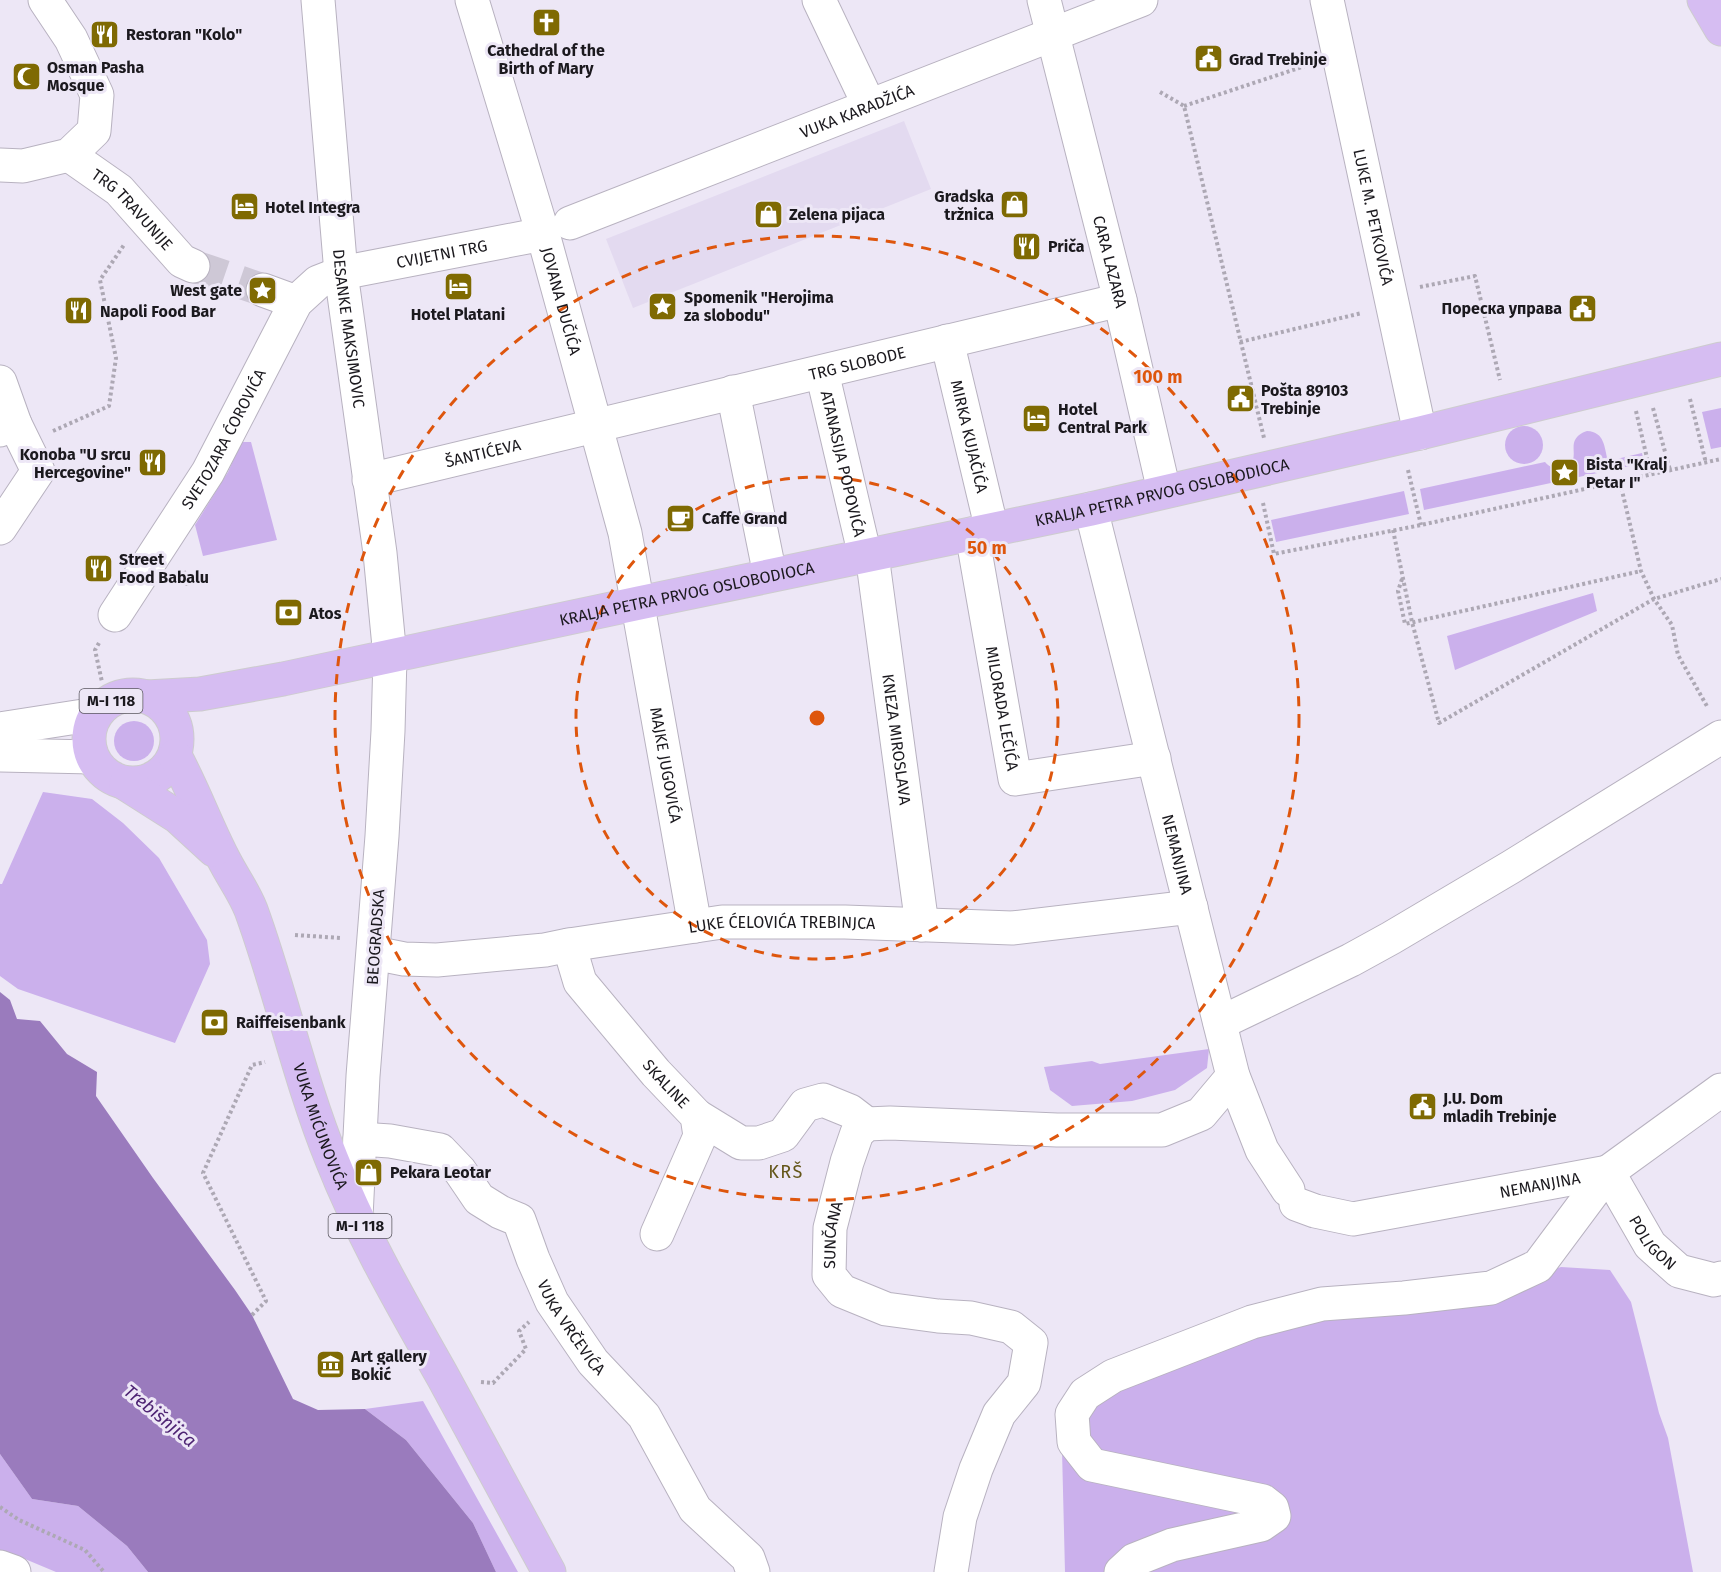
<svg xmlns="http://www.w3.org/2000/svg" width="1721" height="1572" viewBox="0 0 1721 1572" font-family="'Fira Sans',sans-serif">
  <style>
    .built { fill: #e3daf0 }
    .green { fill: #cbb0ec }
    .water { fill: #9a7bbd }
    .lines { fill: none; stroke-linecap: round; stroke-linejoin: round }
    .minor-tunnel { stroke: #cec8d6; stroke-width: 33; stroke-dasharray: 33 16; stroke-linecap: butt }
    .minor-casing { stroke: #b8b2c0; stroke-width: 35 }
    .major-casing { stroke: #cdccce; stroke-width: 35 }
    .path { stroke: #ada8b4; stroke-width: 4; stroke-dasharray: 3 3; stroke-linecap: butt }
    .minor { stroke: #fff; stroke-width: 33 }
    .major { stroke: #d6bdf2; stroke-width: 33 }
    .ring { fill: none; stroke: #de560d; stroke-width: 3; stroke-dasharray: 10 8 }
    .labels { text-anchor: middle; stroke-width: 6; stroke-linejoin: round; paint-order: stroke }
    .shield { fill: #ede7f6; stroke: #5a575f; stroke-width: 1.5 }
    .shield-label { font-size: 15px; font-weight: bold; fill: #1b191e }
    .poi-label { font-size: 16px; font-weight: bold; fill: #1b191e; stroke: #ede7f6; text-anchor: start }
    .street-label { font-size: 16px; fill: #1b191e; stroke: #ede7f6 }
    .neighbourhood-label { font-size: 18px; letter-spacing: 1.5px; fill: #645619; stroke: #ede7f6 }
    .water-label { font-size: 18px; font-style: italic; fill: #4e2473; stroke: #ede7f6 }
    .centre { fill: #de560d; stroke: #ede7f6; stroke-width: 3 }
    .ring-label { font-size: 18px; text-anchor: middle; font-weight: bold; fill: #de560d; stroke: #ede7f6; stroke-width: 6; stroke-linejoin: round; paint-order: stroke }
  </style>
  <rect width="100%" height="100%" fill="#ede7f6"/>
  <!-- built -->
  <path class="built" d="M 904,121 L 931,189 L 633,308 L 606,239 Z"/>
  <!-- green -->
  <g class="green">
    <path d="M 1721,408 L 1721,447 L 1711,449 L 1702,412 Z"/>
    <circle cx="1524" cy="445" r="19"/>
    <path d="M 1587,431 C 1605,432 1604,447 1608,461 L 1642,453 L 1644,463 L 1424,510 L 1420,489 L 1545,462 C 1553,471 1569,474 1573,460 C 1575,453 1572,446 1575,440 C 1578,435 1581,433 1587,431 Z"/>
    <path d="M 241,442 L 251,442 L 277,540 L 203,556 L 195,525 L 228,472 Z"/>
    <path d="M 1404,491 L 1409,514 L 1276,542 L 1271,520 Z"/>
    <path d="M 1593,593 L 1597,611 L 1455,670 L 1447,636 Z"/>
    <circle cx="134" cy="741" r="20"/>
    <path d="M 43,792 L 92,799 L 123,823 L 159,858 L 207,940 L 210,964 L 175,1043 L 18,989 L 0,976 L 0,884 L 2,884 Z"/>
    <path d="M 1209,1049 L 1207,1068 L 1175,1090 L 1132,1101 L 1072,1106 L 1050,1090 L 1044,1067 L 1092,1061 L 1100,1064 Z"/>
    <path d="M 1561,1267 L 1610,1270 L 1631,1302 L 1659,1413 L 1668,1438 L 1693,1572 L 1065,1572 L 1061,1409 L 1256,1327 L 1528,1278 Z"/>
    <path d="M 423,1401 L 518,1572 L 496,1572 L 473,1523 L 406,1440 L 365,1409 Z"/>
    <path d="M 0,1454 L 32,1499 L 78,1506 L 127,1546 L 148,1572 L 56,1572 L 13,1554 L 0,1558 Z"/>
  </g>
  <!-- water -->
  <path class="water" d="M 0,992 L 10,1000 L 17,1019 L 40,1021 L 67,1054 L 97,1072 L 96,1096 L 153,1178 L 235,1290 L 252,1315 L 293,1399 L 318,1410 L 365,1409 L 406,1440 L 473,1523 L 496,1572 L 148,1572 L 127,1546 L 78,1506 L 32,1499 L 0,1454 Z"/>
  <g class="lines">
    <!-- minor-tunnel -->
    <path class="minor-tunnel" d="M 193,266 L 263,290"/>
    <defs>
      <g id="minor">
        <path id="s1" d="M 318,0 L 341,273 L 380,553 L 390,657 L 388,731 L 382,836 L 363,1076 L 356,1217"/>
        <path id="s2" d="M 472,0 L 543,234 L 625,533 L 695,926"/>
        <path d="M 819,0 L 869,105"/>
        <path id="s3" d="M 1044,0 L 1120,300 L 1164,491"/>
        <path id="s4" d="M 1327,0 L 1420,433"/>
        <path id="s5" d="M 69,155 L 119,190 L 182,261 L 193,266"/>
        <path d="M 0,165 L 23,166 L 69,155 L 94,131 L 97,95 L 71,39 L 45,0"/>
        <path id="s6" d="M 570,223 L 1141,0"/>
        <path d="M 263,290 L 296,302"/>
        <path id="s7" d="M 947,341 L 992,530"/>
        <path id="s8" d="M 822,372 L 865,556"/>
        <path d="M 0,382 L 15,424 L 0,430"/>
        <path d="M 733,392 L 770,575"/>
        <path id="s9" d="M 369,480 L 1120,300"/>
        <path id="s10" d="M 1091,509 L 1233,1076 L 1262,1150 L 1288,1190"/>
        <path d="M 0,528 L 38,471 L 15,424"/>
        <path id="s11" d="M 972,534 L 1015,779 L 1154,758"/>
        <path id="s12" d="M 872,555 L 922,925"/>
        <path id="s13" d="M 115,615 L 208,472 L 296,302 L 318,282 L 341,273 L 543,234"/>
        <path d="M 0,729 L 96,714"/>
        <path d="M 0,755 L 92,757"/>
        <path id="s14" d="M 569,945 L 580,982 L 656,1073 L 697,1116 L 700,1136 L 657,1234"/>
        <path id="s15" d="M 374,953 L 404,959 L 437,960 L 545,950 L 569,945 L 722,922 L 845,922 L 1012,928 L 1191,907"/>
        <path d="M 1220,1023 L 1351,960 L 1391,938 L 1511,867 L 1721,737"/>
        <path d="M 697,1116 L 741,1143 L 759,1143 L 783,1135 L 805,1105 L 823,1100 L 850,1111 L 867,1124"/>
        <path id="s16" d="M 360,1139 L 390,1141 L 440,1150 L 460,1171 L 479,1199 L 500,1212 L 519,1220 L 533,1259 L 552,1302 L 593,1362 L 644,1416 L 695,1509 L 748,1558 L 753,1572"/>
        <path id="s17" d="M 1608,1172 L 1650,1245 L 1679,1271 L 1714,1280 L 1721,1278"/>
        <path id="s18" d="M 1296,1204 L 1315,1211 L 1353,1219 L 1608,1172"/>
        <path d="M 0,1567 L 14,1572"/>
        <path id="s19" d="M 951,1572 L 960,1517 L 976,1469 L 999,1414 L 1024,1383 L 1031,1343 L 1011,1327 L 971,1318 L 938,1316 L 886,1309 L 842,1291 L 829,1275 L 830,1228 L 847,1162 L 857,1133 L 867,1124 L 890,1123 L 1057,1130 L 1162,1130 L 1201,1114 L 1233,1076"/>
        <path d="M 1121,1572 L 1134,1560 L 1172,1545 L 1261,1525 L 1274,1516 L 1272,1508 L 1263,1501 L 1092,1465 L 1074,1442 L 1072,1414 L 1085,1394 L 1113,1376 L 1252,1322 L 1322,1304 L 1404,1298 L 1491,1288 L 1538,1266 L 1608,1172 L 1721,1090"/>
      </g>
      <g id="major">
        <path d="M 1704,0 L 1721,29"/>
        <circle cx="133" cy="739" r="44"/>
        <path id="s20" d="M 147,697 L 200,694 L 283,679 L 639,603 L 1091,509 L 1420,433 L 1721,359"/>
        <path id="s21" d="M 175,756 C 193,789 206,825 223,858 C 232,876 244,892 251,910 C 281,992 299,1079 332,1160 C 362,1236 403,1306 443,1377 C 479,1442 514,1507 549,1572"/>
        <path d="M 126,784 L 178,817 L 214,850"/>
      </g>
    </defs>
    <!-- minor casing -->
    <use href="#minor" class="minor-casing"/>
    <!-- major casing -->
    <use href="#major" class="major-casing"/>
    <!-- path -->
    <g class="path">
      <path d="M 1160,92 L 1184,106 L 1264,438"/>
      <path d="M 1184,106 L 1308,65"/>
      <path d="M 1420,287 L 1475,276 L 1500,380"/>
      <path d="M 1240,342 L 1362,313"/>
      <path d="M 1690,399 L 1706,463"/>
      <path d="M 1653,408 L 1670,470"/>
      <path d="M 1636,411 L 1651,475"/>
      <path d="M 53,431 L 109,406 L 116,358 L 100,280 L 124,245"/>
      <path d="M 1408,470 L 1421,525"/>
      <path d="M 1620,482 L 1641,571 L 1654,599 L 1672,625 L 1678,655 L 1708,708"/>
      <path d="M 1263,503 L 1274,554 L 1421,525 L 1721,459"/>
      <path d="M 1393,530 L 1412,622 L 1439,723 L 1654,599 L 1721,579"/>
      <path d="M 184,571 L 188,587"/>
      <path d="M 1402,579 L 1398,591 L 1405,624 L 1641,571"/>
      <path d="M 99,643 L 95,650 L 102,682"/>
      <path d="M 295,935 L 341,938"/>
      <path d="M 252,1315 L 266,1301 L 203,1173 L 252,1065 L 265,1062"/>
      <path d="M 481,1382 L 493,1383 L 526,1349 L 519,1331 L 529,1322"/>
      <path d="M 0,1507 L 19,1520 L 85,1550 L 104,1572"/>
    </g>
    <!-- minor -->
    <use href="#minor" class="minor"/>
    <!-- major -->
    <use href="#major" class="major"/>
  </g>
  <!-- distance rings -->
  <g class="ring">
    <circle cx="817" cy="718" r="241"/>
    <circle cx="817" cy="718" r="482"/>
  </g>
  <!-- icons -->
  <defs>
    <symbol id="church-square" viewBox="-11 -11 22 22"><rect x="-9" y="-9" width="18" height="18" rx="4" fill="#7f6a02" stroke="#ede7f6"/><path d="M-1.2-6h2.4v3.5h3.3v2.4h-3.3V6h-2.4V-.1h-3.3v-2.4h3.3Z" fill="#fff"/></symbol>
    <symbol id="restaurant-square" viewBox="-11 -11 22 22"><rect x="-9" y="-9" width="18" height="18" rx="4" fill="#7f6a02" stroke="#ede7f6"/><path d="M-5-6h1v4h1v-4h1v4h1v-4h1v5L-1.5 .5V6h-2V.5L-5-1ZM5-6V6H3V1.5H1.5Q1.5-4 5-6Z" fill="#fff"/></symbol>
    <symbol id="civic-square" viewBox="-11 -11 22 22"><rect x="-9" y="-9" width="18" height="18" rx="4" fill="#7f6a02" stroke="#ede7f6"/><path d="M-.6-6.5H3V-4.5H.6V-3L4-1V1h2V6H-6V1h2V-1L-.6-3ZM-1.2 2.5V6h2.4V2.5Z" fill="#fff"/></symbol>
    <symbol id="mosque-square" viewBox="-11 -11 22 22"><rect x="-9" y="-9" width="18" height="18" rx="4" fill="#7f6a02" stroke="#ede7f6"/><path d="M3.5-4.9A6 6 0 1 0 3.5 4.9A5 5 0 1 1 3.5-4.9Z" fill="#fff"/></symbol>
    <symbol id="shop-square" viewBox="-11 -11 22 22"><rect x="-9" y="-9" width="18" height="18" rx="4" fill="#7f6a02" stroke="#ede7f6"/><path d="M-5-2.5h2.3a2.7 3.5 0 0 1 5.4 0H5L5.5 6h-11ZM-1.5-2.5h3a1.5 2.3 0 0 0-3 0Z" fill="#fff"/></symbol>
    <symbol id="hotel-square" viewBox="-11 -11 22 22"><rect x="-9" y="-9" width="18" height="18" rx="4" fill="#7f6a02" stroke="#ede7f6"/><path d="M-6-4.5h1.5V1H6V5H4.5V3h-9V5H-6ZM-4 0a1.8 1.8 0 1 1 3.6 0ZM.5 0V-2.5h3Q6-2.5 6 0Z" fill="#fff"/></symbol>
    <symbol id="sight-square" viewBox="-11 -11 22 22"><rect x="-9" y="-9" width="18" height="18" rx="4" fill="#7f6a02" stroke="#ede7f6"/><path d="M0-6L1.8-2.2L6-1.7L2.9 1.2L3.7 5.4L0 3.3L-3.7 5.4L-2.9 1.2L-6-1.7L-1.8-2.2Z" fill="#fff"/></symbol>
    <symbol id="cafe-square" viewBox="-11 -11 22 22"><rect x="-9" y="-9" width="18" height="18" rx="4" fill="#7f6a02" stroke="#ede7f6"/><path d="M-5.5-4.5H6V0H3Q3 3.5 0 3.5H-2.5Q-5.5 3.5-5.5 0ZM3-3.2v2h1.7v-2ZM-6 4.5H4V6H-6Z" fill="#fff"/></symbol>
    <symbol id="bank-square" viewBox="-11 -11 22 22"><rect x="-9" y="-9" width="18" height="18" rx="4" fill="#7f6a02" stroke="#ede7f6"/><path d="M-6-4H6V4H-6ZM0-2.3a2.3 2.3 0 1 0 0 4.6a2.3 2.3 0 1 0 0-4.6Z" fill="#fff"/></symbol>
    <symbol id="museum-square" viewBox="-11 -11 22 22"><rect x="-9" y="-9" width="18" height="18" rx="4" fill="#7f6a02" stroke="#ede7f6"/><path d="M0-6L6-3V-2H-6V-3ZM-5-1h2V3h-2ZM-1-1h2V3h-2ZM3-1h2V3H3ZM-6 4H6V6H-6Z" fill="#fff"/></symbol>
  </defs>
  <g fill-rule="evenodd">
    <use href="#church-square" x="530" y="6" width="33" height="33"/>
    <use href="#restaurant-square" x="88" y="18" width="33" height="33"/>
    <use href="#civic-square" x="1192" y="42" width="33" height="33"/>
    <use href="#mosque-square" x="10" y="60" width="33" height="33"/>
    <use href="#shop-square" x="998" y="188" width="33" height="33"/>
    <use href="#hotel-square" x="228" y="190" width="33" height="33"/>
    <use href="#shop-square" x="752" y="198" width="33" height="33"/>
    <use href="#restaurant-square" x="1010" y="230" width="33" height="33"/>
    <use href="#hotel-square" x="442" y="270" width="33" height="33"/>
    <use href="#sight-square" x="246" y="274" width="33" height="33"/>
    <use href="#sight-square" x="646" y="290" width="33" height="33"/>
    <use href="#civic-square" x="1566" y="292" width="33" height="33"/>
    <use href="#restaurant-square" x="62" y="294" width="33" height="33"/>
    <use href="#civic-square" x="1224" y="382" width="33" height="33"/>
    <use href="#hotel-square" x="1020" y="402" width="33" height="33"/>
    <use href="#restaurant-square" x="136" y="446" width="33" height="33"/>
    <use href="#sight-square" x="1548" y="456" width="33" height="33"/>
    <use href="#cafe-square" x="664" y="502" width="33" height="33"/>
    <use href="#restaurant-square" x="82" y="552" width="33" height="33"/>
    <use href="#bank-square" x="272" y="596" width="33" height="33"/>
    <use href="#bank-square" x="198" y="1006" width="33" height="33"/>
    <use href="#civic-square" x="1406" y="1090" width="33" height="33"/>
    <use href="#shop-square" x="352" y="1156" width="33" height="33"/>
    <use href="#museum-square" x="314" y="1348" width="33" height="33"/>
  </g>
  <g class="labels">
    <!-- shield labels -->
    <g class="shield">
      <rect x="79.5" y="689" width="63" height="24" rx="4.5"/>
      <rect x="328.5" y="1214" width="63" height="24" rx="4.5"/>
    </g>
    <g class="shield-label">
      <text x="111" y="706">M-I 118</text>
      <text x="360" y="1231">M-I 118</text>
    </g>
    <!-- poi labels -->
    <g class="poi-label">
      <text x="126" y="40">Restoran "Kolo"</text>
      <text x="546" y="56" text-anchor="middle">Cathedral of the<tspan x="546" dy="18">Birth of Mary</tspan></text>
      <text x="1229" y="65">Grad Trebinje</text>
      <text x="47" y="73">Osman Pasha<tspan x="47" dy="18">Mosque</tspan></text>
      <text x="994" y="202" text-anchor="end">Gradska<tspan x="994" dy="18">tržnica</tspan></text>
      <text x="265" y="213">Hotel Integra</text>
      <text x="789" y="220">Zelena pijaca</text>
      <text x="1048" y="252">Priča</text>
      <text x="242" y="296" text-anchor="end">West gate</text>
      <text x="684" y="303">Spomenik "Herojima<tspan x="684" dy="18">za slobodu"</tspan></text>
      <text x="1562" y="314" text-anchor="end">Пореска управа</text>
      <text x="100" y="317">Napoli Food Bar</text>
      <text x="458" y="320" text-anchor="middle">Hotel Platani</text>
      <text x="1261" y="396">Pošta 89103<tspan x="1261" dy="18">Trebinje</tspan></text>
      <text x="1058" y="415">Hotel<tspan x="1058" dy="18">Central Park</tspan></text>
      <text x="131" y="460" text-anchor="end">Konoba "U srcu<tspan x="131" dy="18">Hercegovine"</tspan></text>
      <text x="1586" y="470">Bista "Kralj<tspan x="1586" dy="18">Petar I"</tspan></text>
      <text x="702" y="524">Caffe Grand</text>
      <text x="119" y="565">Street<tspan x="119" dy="18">Food Babalu</tspan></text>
      <text x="309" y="619">Atos</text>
      <text x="236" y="1028">Raiffeisenbank</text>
      <text x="1443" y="1104">J.U. Dom<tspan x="1443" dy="18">mladih Trebinje</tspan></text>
      <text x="390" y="1178">Pekara Leotar</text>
      <text x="351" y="1362">Art gallery<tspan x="351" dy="18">Bokić</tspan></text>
    </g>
    <!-- street labels -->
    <g class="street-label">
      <text dy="6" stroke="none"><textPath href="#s6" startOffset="308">VUKA KARADŽIĆA</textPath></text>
      <text dy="6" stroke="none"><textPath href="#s5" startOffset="84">TRG TRAVUNIJE</textPath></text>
      <text dy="6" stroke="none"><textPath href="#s4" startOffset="222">LUKE M. PETKOVIĆA</textPath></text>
      <text dy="6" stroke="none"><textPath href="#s13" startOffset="519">CVIJETNI TRG</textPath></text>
      <text dy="6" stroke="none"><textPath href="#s3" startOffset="270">CARA LAZARA</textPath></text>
      <text dy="6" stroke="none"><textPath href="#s2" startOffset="314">JOVANA DUČIĆA</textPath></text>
      <text dy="6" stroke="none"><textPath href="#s1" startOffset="330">DESANKE MAKSIMOVIC</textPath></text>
      <text dy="6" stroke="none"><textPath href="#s9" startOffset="502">TRG SLOBODE</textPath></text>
      <text dy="6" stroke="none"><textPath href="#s7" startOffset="98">MIRKA KUJAČIĆA</textPath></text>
      <text dy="6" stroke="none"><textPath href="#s13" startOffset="207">SVETOZARA ĆOROVIĆA</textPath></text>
      <text dy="6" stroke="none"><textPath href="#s9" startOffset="117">ŠANTIĆEVA</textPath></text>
      <text dy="6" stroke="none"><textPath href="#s8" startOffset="94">ATANASIJA POPOVIĆA</textPath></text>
      <text dy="6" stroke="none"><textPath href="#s20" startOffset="1036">KRALJA PETRA PRVOG OSLOBODIOCA</textPath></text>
      <text dy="6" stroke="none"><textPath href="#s20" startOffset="550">KRALJA PETRA PRVOG OSLOBODIOCA</textPath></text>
      <text dy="6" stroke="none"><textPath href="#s11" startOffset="177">MILORADA LEČIĆA</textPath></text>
      <text dy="6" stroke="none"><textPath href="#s12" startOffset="186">KNEZA MIROSLAVA</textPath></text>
      <text dy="6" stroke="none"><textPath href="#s2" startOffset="790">MAJKE JUGOVIĆA</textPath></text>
      <text dy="6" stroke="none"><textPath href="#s10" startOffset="356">NEMANJINA</textPath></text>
      <text dy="6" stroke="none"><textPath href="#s15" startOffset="411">LUKE ĆELOVIĆA TREBINJCA</textPath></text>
      <text transform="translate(375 937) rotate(-86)" y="6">BEOGRADSKA</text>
      <text dy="6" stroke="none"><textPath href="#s14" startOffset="172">SKALINE</textPath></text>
      <text dy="6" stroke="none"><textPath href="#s21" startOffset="399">VUKA MIĆUNOVIĆA</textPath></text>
      <text dy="6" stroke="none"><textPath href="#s18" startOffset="249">NEMANJINA</textPath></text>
      <text dy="6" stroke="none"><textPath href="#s19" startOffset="507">SUNČANA</textPath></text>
      <text dy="6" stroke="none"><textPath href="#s17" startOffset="84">POLIGON</textPath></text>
      <text dy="6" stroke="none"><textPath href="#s16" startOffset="309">VUKA VRČEVIĆA</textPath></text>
    </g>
    <!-- neighbourhood labels -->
    <g class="neighbourhood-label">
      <text x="786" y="1178">KRŠ</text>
    </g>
    <!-- water labels -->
    <g class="water-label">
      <text transform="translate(160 1416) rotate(39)" y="6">Trebišnjica</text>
    </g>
  </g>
  <circle cx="817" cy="718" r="9" class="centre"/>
  <g class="ring-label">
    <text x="1158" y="383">100 m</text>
    <text x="987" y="554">50 m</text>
  </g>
</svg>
